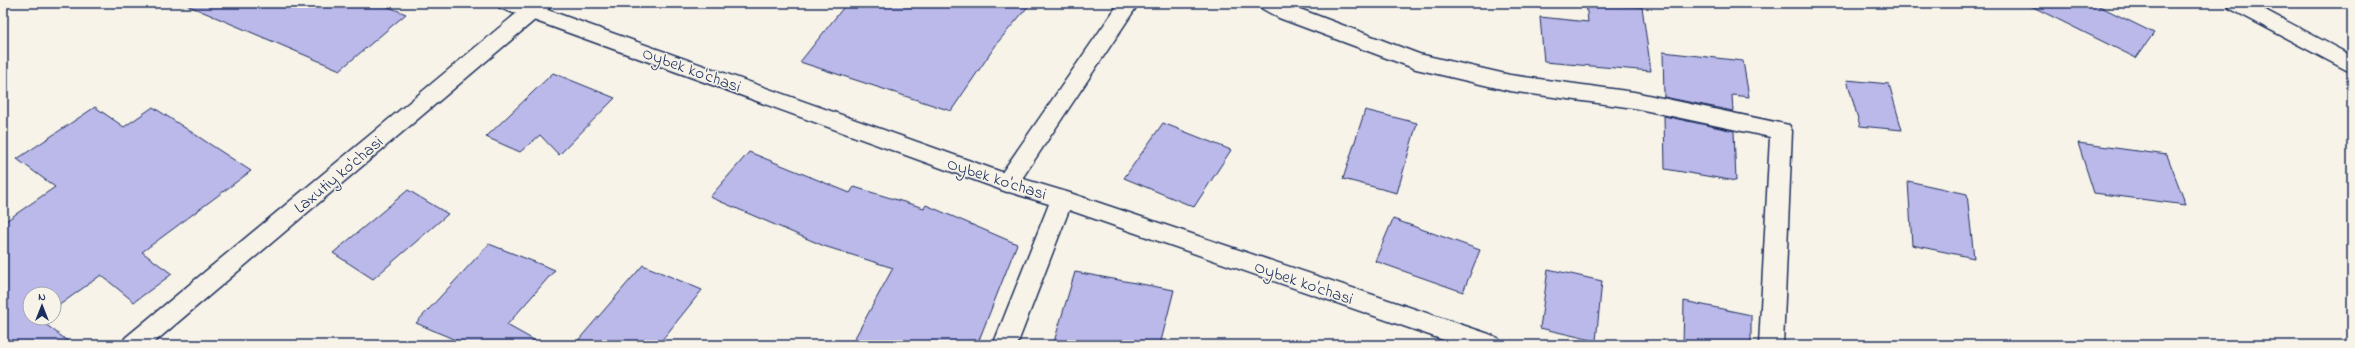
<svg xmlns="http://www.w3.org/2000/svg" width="2355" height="348" viewBox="0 0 2355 348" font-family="'Indie Flower',sans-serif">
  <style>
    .building { fill: #bbb8ea; stroke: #1b2f5e }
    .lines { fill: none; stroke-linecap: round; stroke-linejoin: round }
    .service-casing { stroke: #1b2f5e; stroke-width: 3 }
    .minor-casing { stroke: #1b2f5e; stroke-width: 3 }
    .tertiary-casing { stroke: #1b2f5e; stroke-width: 3 }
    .service { fill: #f7f3e8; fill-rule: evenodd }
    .minor { fill: #f7f3e8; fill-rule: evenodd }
    .tertiary { fill: #f7f3e8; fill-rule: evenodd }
    .labels { text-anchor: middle; stroke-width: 3; stroke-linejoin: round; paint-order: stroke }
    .street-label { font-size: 17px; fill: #1b2f5e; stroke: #f7f3e8 }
  </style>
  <rect width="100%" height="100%" fill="#f7f3e8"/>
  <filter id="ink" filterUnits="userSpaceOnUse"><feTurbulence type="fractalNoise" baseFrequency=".025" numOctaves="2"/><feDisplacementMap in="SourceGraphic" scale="8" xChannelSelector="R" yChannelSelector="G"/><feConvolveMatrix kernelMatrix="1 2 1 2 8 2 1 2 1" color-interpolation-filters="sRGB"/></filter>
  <g filter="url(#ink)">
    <!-- building -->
    <g class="building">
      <path d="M 182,3 L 379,3 L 406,14 L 340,70 Z"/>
      <path d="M 847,3 L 1031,3 L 998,42 L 951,111 L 800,62 Z"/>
      <path d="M 1586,3 L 1642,7 L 1651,71 L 1544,62 L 1540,17 L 1588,22 Z"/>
      <path d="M 2029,3 L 2093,3 L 2154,33 L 2136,58 L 2029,5 Z"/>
      <path d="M 1663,52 L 1743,61 L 1749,97 L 1732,95 L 1733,111 L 1664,97 Z"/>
      <path d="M 553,73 L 615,98 L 559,155 L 540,135 L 520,152 L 486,137 Z"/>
      <path d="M 1847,80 L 1889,84 L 1902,130 L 1860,126 Z"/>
      <path d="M 95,107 L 124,127 L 153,107 L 251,171 L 142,252 L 172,274 L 134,302 L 101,275 L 54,309 L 54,294 L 30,294 L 30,318 L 42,318 L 40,320 L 73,345 L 3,345 L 3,223 L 55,187 L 17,159 Z"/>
      <path d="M 1365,110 L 1417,123 L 1397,193 L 1343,179 Z"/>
      <path d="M 1664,116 L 1734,131 L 1736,181 L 1665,169 Z"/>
      <path d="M 1163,123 L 1231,150 L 1194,207 L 1124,178 Z"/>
      <path d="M 2078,143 L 2167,155 L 2186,205 L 2094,193 Z"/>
      <path d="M 749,152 L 850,193 L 854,187 L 924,208 L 926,205 L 1017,244 L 977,345 L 851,345 L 893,268 L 824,246 L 710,197 Z"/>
      <path d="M 1908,181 L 1967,194 L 1974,258 L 1912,245 Z"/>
      <path d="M 408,190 L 448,214 L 373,279 L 333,253 Z"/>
      <path d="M 1393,219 L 1480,250 L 1463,292 L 1375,261 Z"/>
      <path d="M 489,244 L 555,270 L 507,325 L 543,345 L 467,345 L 416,323 Z"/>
      <path d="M 643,265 L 702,290 L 658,345 L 574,345 Z"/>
      <path d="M 1548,269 L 1602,281 L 1596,341 L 1540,328 Z"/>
      <path d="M 1075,272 L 1174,290 L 1160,345 L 1053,345 Z"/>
      <path d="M 1684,301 L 1751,315 L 1751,345 L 1683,345 Z"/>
    </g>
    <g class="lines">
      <defs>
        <g id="service">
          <path d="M 1119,3 L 1139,3 L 1015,189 L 1007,192 L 999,189 L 996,183 L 999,177 Z"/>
          <path d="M 1258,3 L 1284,3 L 1419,54 L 1510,75 L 1634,92 L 1789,125 L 1792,131 L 1783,345 L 1759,345 L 1770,137 L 1634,108 L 1510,91 L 1416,69 L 1279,18 L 1261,8 Z"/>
        </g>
        <g id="minor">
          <path d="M 497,3 L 528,3 L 1010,175 L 1070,193 L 1489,334 L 1498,338 L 1501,345 L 1458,345 L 1069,210 L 1017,345 L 993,345 L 1049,204 L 999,189 L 500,8 Z"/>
          <path d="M 2226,3 L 2252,3 L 2352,56 L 2352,73 L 2229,8 Z"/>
        </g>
        <path id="tertiary" d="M 529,3 L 552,3 L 549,8 L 151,345 L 122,345 L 125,338 Z"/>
      </defs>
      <!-- service casing -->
      <use href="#service" class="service-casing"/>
      <!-- minor casing -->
      <use href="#minor" class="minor-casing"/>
      <!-- tertiary casing -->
      <use href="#tertiary" class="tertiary-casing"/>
      <!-- service -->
      <use href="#service" class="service"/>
      <!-- minor -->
      <use href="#minor" class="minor"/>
      <!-- tertiary -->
      <use href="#tertiary" class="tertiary"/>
    </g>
  </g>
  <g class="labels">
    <!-- street labels -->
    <g class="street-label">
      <text transform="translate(692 69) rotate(20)" y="6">Oybek ko'chasi</text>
      <text transform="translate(338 174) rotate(-40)" y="6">Laxutiy ko'chasi</text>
      <text transform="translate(997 178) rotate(18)" y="6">Oybek ko'chasi</text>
      <text transform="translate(1304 282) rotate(19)" y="6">Oybek ko'chasi</text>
    </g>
  </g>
  <!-- margin -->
  <rect width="2355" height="348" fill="none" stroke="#f7f3e8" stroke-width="16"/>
  <rect x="8" y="8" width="2339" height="332" fill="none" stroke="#1b2f5e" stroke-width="1.5" filter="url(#ink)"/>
  <!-- north arrow -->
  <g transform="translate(42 306)"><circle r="19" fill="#f7f3e8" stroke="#9fa5b1"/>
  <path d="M0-3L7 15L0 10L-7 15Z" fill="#1b2f5e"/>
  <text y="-6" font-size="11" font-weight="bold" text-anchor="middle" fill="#1b2f5e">N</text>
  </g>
</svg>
